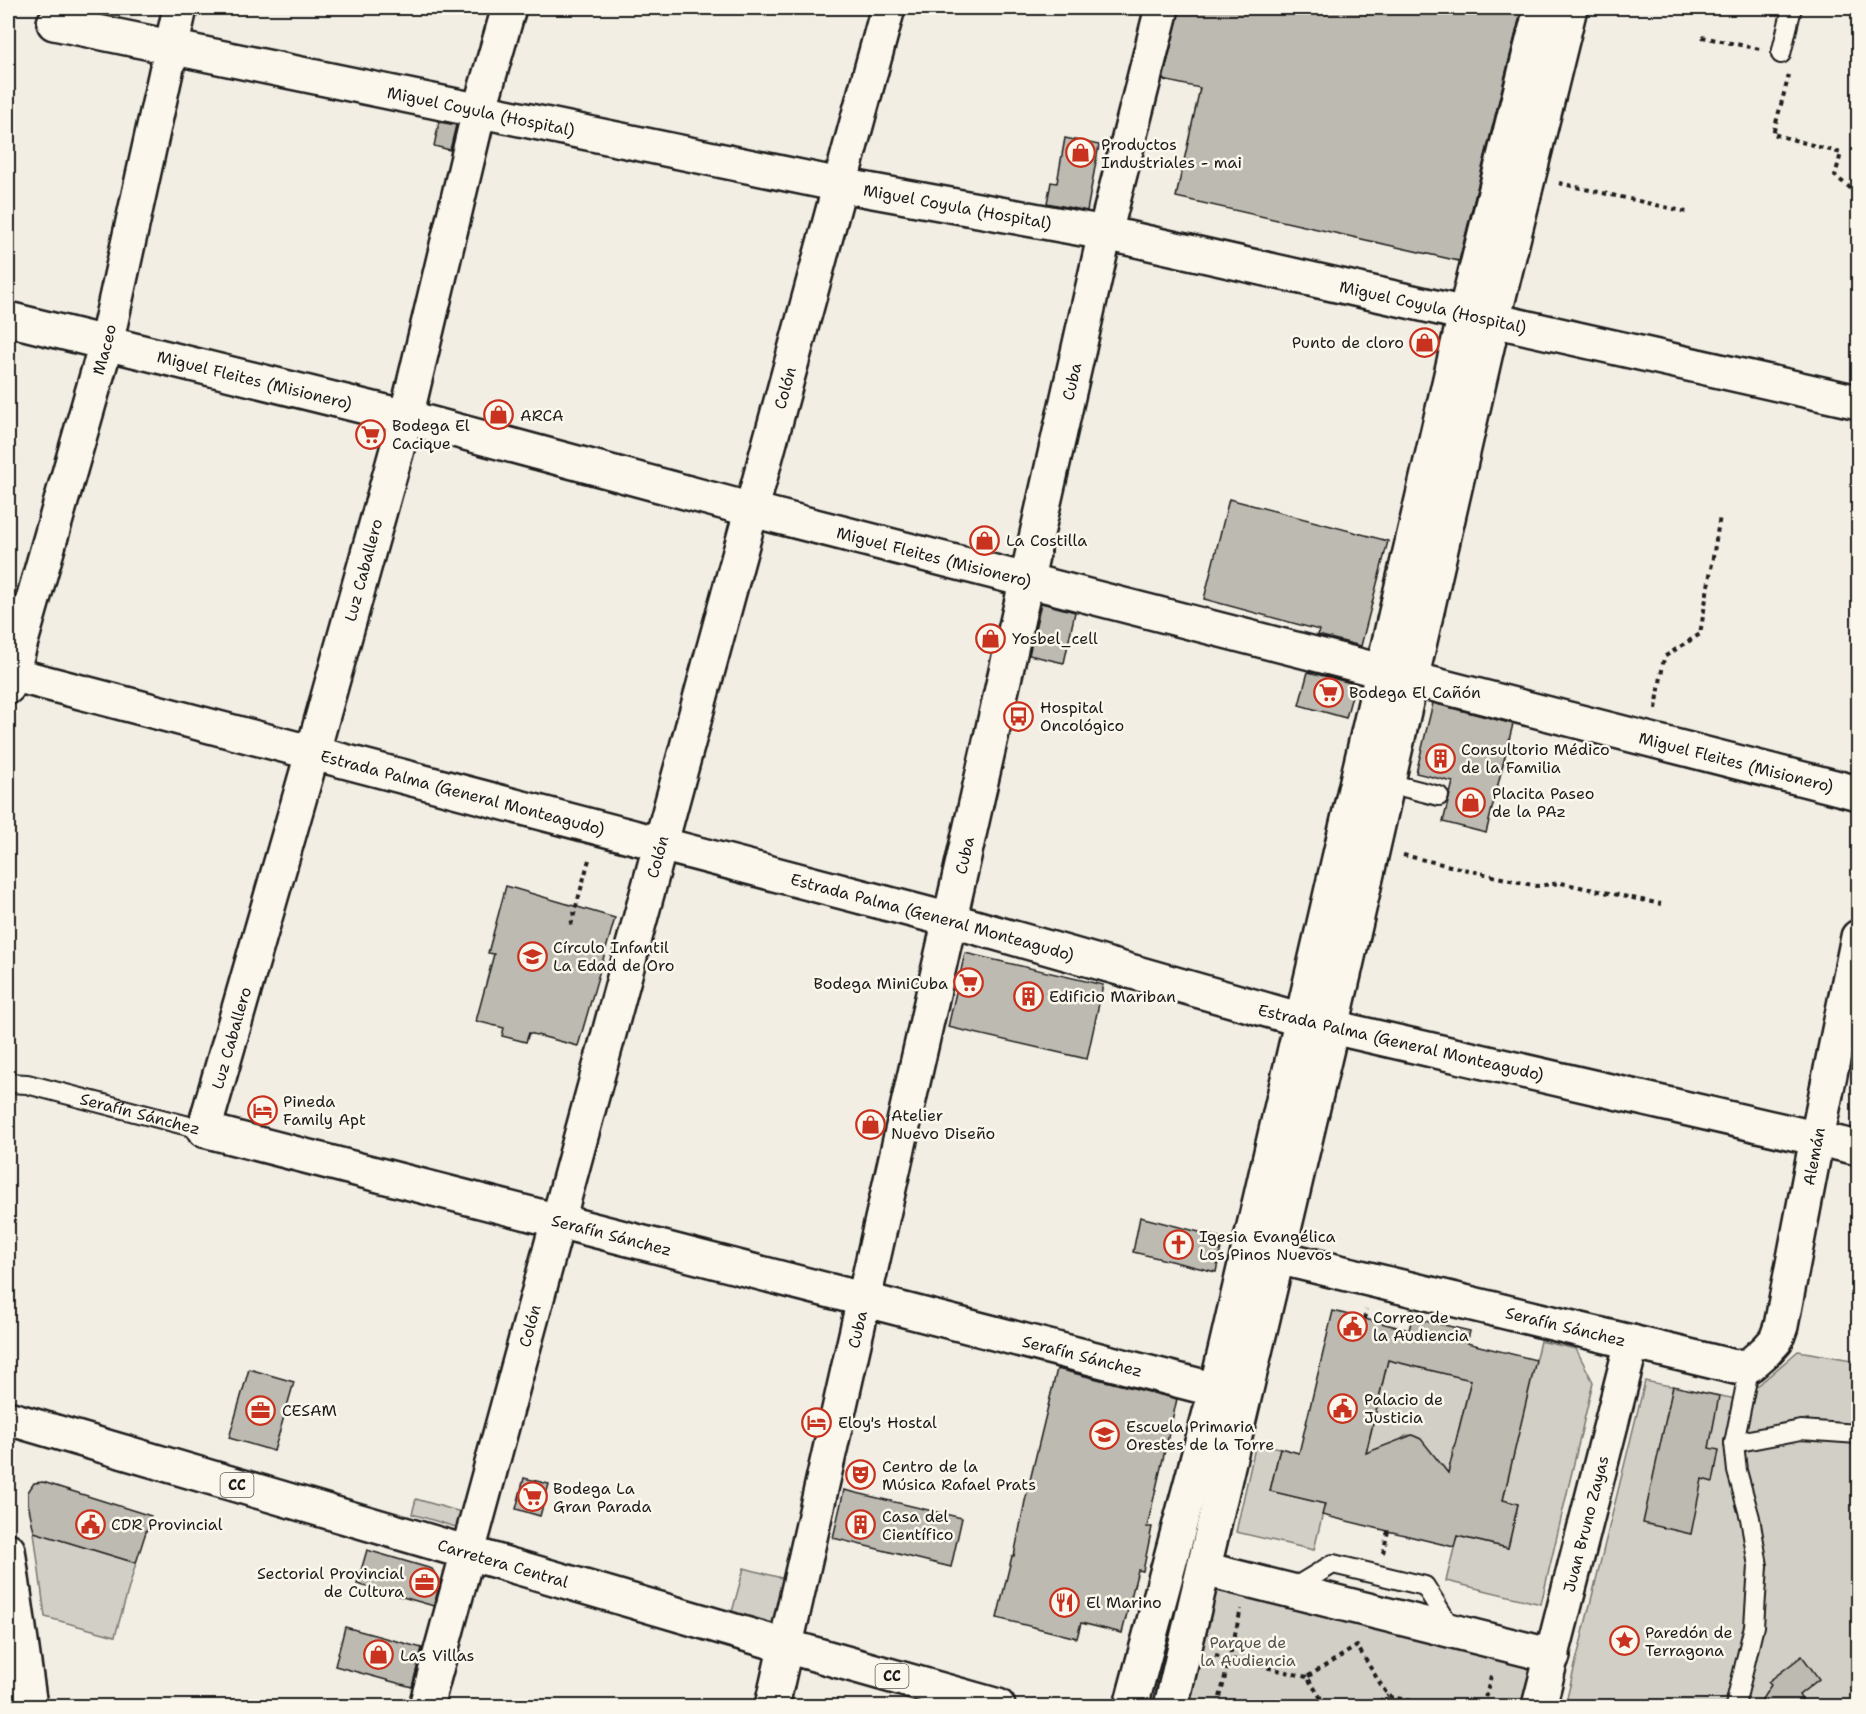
<svg xmlns="http://www.w3.org/2000/svg" width="1866" height="1714" viewBox="0 0 1866 1714" font-family="'Shantell Sans',sans-serif">
  <style>
    .green { fill: #d2cfc6; stroke: #777671; stroke-width: 1.5 }
    .building { fill: #bdbab1; stroke: #1c1c1c; stroke-width: 1.5; fill-rule: evenodd }
    .lines { fill: none; stroke-linecap: round; stroke-linejoin: round }
    .lane-casing { stroke: #1c1c1c; stroke-width: 22 }
    .street-casing { stroke: #1c1c1c; stroke-width: 38 }
    .secondary-casing { stroke: #1c1c1c; stroke-width: 38 }
    .primary-casing { stroke: #1c1c1c; stroke-width: 38 }
    .path { stroke: #1c1c1c; stroke-width: 4; stroke-dasharray: 4.5 4.5; stroke-linecap: butt }
    .lane { stroke: #fbf7ec; stroke-width: 18 }
    .street { stroke: #fbf7ec; stroke-width: 33 }
    .secondary { stroke: #fbf7ec; stroke-width: 33 }
    .primary { stroke: #fbf7ec; stroke-width: 33 }
    .labels { text-anchor: middle; stroke-width: 5; stroke-linejoin: round; paint-order: stroke }
    .shield { fill: #fbf7ec; stroke: #5f5e5a; stroke-width: 1.5 }
    .shield-label { font-size: 15px; font-weight: bold; fill: #1c1c1c }
    .street-label { font-size: 16px; fill: #1c1c1c; stroke: #fbf7ec }
    .poi-label { font-size: 16px; fill: #1c1c1c; stroke: #fbf7ec; text-anchor: start }
    .park-label { font-size: 16px; fill: #53524f; stroke: #fbf7ec }
  </style>
  <rect width="100%" height="100%" fill="#f2eee4"/>
  <filter id="ink" filterUnits="userSpaceOnUse"><feTurbulence type="fractalNoise" baseFrequency=".0167" numOctaves="2"/><feDisplacementMap in="SourceGraphic" scale="12" xChannelSelector="R" yChannelSelector="G"/><feConvolveMatrix kernelMatrix="1 2 1 2 8 2 1 2 1" color-interpolation-filters="sRGB"/></filter>
  <g filter="url(#ink)">
    <!-- green -->
    <g class="green">
      <path d="M 1540,1341 L 1576,1349 L 1593,1382 L 1541,1604 L 1446,1581 L 1457,1536 L 1508,1548 L 1518,1504 L 1503,1500 Z"/>
      <path d="M 1798,1351 L 1858,1361 L 1858,1706 L 1565,1706 L 1645,1381 L 1741,1400 Z"/>
      <path d="M 1388,1360 L 1471,1380 L 1448,1473 L 1422,1466 L 1421,1439 C 1401,1427 1398,1445 1393,1460 L 1366,1453 Z"/>
      <path d="M 1256,1443 L 1280,1448 L 1270,1491 L 1325,1504 L 1314,1550 L 1236,1532 Z"/>
      <path d="M 416,1499 L 461,1512 L 456,1527 L 412,1514 Z"/>
      <path d="M 34,1532 L 136,1563 L 115,1636 L 45,1617 Z"/>
      <path d="M 744,1568 L 789,1580 L 776,1625 L 732,1612 Z"/>
      <path d="M 1212,1587 L 1535,1666 L 1528,1706 L 1179,1706 Z"/>
    </g>
    <!-- building -->
    <g class="building">
      <path d="M 1180,8 L 1522,8 L 1459,261 L 1176,197 L 1200,88 L 1163,80 Z"/>
      <path d="M 439,122 L 456,125 L 450,150 L 434,146 Z"/>
      <path d="M 1065,138 L 1099,145 L 1087,211 L 1047,203 L 1051,182 L 1057,183 Z"/>
      <path d="M 1229,499 L 1388,541 L 1361,646 L 1318,635 L 1319,630 L 1204,599 Z"/>
      <path d="M 1041,603 L 1075,612 L 1064,663 L 1029,655 Z"/>
      <path d="M 1308,672 L 1355,684 L 1346,718 L 1299,705 Z"/>
      <path d="M 1433,703 L 1513,724 L 1486,833 L 1443,822 L 1453,782 L 1416,773 Z"/>
      <path d="M 506,886 L 615,918 L 578,1046 L 529,1033 L 526,1042 L 502,1036 L 504,1028 L 476,1021 L 494,954 L 488,953 Z"/>
      <path d="M 965,953 L 1103,985 L 1087,1059 L 948,1027 Z"/>
      <path d="M 1140,1217 L 1223,1238 L 1216,1272 L 1133,1252 Z"/>
      <path d="M 1333,1311 L 1409,1330 L 1412,1318 L 1444,1325 L 1470,1331 L 1467,1343 L 1536,1360 L 1503,1500 L 1518,1504 L 1508,1548 L 1457,1536 L 1454,1547 L 1322,1515 L 1325,1504 L 1270,1491 L 1280,1448 L 1299,1453 ZM 1388,1360 L 1471,1380 L 1448,1473 L 1421,1439 L 1412,1435 L 1366,1453 Z"/>
      <path d="M 249,1369 L 294,1382 L 274,1451 L 229,1438 Z"/>
      <path d="M 1057,1369 L 1177,1399 L 1147,1527 L 1152,1527 L 1143,1571 L 1138,1570 L 1122,1633 L 1081,1623 L 1077,1638 L 997,1618 L 1012,1556 L 1014,1556 L 1025,1501 Z"/>
      <path d="M 1673,1386 L 1719,1396 L 1709,1448 L 1719,1450 L 1713,1482 L 1702,1479 L 1691,1534 L 1643,1523 Z"/>
      <path d="M 524,1478 L 549,1484 L 540,1516 L 516,1509 Z"/>
      <path d="M 43,1482 L 151,1516 L 136,1563 L 34,1532 L 28,1503 L 28,1492 L 34,1483 Z"/>
      <path d="M 844,1490 L 962,1518 L 951,1567 L 833,1538 Z"/>
      <path d="M 367,1550 L 432,1569 L 440,1582 L 434,1606 L 357,1584 Z"/>
      <path d="M 345,1627 L 422,1648 L 412,1687 L 335,1666 Z"/>
      <path d="M 1802,1656 L 1819,1679 L 1799,1695 L 1806,1707 L 1757,1707 L 1771,1685 L 1768,1682 Z"/>
    </g>
    <g class="lines">
      <defs>
        <g id="lane">
          <path d="M 1781,54 L 1792,8"/>
          <path d="M 1388,783 L 1439,796"/>
          <path id="s1" d="M 8,1083 L 27,1084 L 204,1130"/>
          <path d="M 1734,1443 L 1750,1365"/>
          <path d="M 1290,1590 L 1333,1564 L 1425,1586 L 1453,1631"/>
          <path d="M 1735,1706 L 1754,1626 L 1758,1566 L 1750,1518 L 1737,1471 L 1734,1443 L 1801,1430 L 1858,1434"/>
        </g>
        <g id="street">
          <path id="s2" d="M 509,8 L 479,111 L 406,417 L 313,751 L 204,1130 L 1216,1390"/>
          <path id="s3" d="M 54,23 L 840,185 L 1105,233 L 1858,402"/>
          <path id="s4" d="M 8,319 L 406,417 L 752,510 L 1858,793"/>
          <path id="s5" d="M 8,673 L 950,920 L 1302,1020 L 1330,1027"/>
          <path id="s6" d="M 1277,1257 L 1735,1367 L 1750,1365 L 1766,1351 L 1776,1340 L 1781,1326 L 1817,1138 L 1858,937"/>
          <path d="M 8,1550 L 30,1706"/>
          <path d="M 1204,1569 L 1553,1656"/>
          <path id="s7" d="M 1539,1706 L 1632,1342"/>
        </g>
        <g id="secondary">
          <path id="s8" d="M 8,687 L 106,344 L 180,8"/>
          <path d="M 1332,1027 L 1858,1148"/>
          <path id="s9" d="M 426,1706 L 888,8"/>
          <path id="s10" d="M 772,1706 L 1105,233 L 1162,8"/>
          <path d="M 1131,1706 L 1216,1390 L 1465,314 L 1541,8"/>
          <path d="M 1171,1706 L 1332,1027 L 1493,321 L 1570,8"/>
        </g>
        <g id="primary">
          <path id="s11" d="M 8,1418 L 786,1646 L 998,1706"/>
        </g>
      </defs>
      <!-- lane casing -->
      <use href="#lane" class="lane-casing"/>
      <!-- street casing -->
      <use href="#street" class="street-casing"/>
      <!-- secondary casing -->
      <use href="#secondary" class="secondary-casing"/>
      <!-- primary casing -->
      <use href="#primary" class="primary-casing"/>
      <!-- path -->
      <g class="path">
        <path d="M 1702,37 L 1760,49"/>
        <path d="M 1789,75 L 1773,134 L 1841,153 L 1835,176 L 1858,194"/>
        <path d="M 1559,183 L 1687,212"/>
        <path d="M 1656,709 L 1664,657 L 1700,634 L 1720,516"/>
        <path d="M 1403,855 L 1536,886 L 1561,883 L 1661,904"/>
        <path d="M 571,925 L 590,856"/>
        <path d="M 1364,1319 L 1366,1310"/>
        <path d="M 1383,1553 L 1388,1531"/>
        <path d="M 1215,1655 L 1307,1677"/>
        <path d="M 1218,1706 L 1241,1609"/>
        <path d="M 1326,1706 L 1307,1677 L 1357,1646 L 1388,1696 L 1433,1706"/>
        <path d="M 1371,1706 L 1388,1696"/>
        <path d="M 1483,1706 L 1492,1672"/>
      </g>
      <!-- lane -->
      <use href="#lane" class="lane"/>
      <!-- street -->
      <use href="#street" class="street"/>
      <!-- secondary -->
      <use href="#secondary" class="secondary"/>
      <!-- primary -->
      <use href="#primary" class="primary"/>
    </g>
  </g>
  <!-- icons -->
  <defs>
    <symbol id="shop-ring" viewBox="-11 -11 22 22"><circle r="9.5" fill="#fbf7ec" stroke="#c8321e" stroke-width="1.5"/><path d="M-5-2.5h2.3a2.7 3.5 0 0 1 5.4 0H5L5.5 6h-11ZM-1.5-2.5h3a1.5 2.3 0 0 0-3 0Z" fill="#c8321e"/></symbol>
    <symbol id="supermarket-ring" viewBox="-11 -11 22 22"><circle r="9.5" fill="#fbf7ec" stroke="#c8321e" stroke-width="1.5"/><path d="M-6-5.5h2.5l.6 2H6L4.5 2H-2.5L-4.4-4H-6ZM-1.5 3.2a1.3 1.3 0 1 0 .1 0ZM3 3.2a1.3 1.3 0 1 0 .1 0Z" fill="#c8321e"/></symbol>
    <symbol id="bus-ring" viewBox="-11 -11 22 22"><circle r="9.5" fill="#fbf7ec" stroke="#c8321e" stroke-width="1.5"/><path d="M-5-6H5V4H4V6H2V4H-2V6H-4V4H-5ZM-3.5-4V0h7V-4ZM-3.5 1.2v1.5H-2V1.2ZM2 1.2v1.5H3.5V1.2Z" fill="#c8321e"/></symbol>
    <symbol id="building-ring" viewBox="-11 -11 22 22"><circle r="9.5" fill="#fbf7ec" stroke="#c8321e" stroke-width="1.5"/><path d="M-4-6H4V6H1V3H-1V6H-4ZM-2.5-4.3h1.7v1.8h-1.7ZM.8-4.3h1.7v1.8H.8ZM-2.5-1h1.7V.8h-1.7ZM.8-1h1.7V.8H.8Z" fill="#c8321e"/></symbol>
    <symbol id="school-ring" viewBox="-11 -11 22 22"><circle r="9.5" fill="#fbf7ec" stroke="#c8321e" stroke-width="1.5"/><path d="M0-5L7-2L0 1L-7-2ZM-4 1L0 2.5L4 1V4Q0 6-4 4Z" fill="#c8321e"/></symbol>
    <symbol id="hotel-ring" viewBox="-11 -11 22 22"><circle r="9.5" fill="#fbf7ec" stroke="#c8321e" stroke-width="1.5"/><path d="M-6-4.5h1.5V1H6V5H4.5V3h-9V5H-6ZM-4 0a1.8 1.8 0 1 1 3.6 0ZM.5 0V-2.5h3Q6-2.5 6 0Z" fill="#c8321e"/></symbol>
    <symbol id="church-ring" viewBox="-11 -11 22 22"><circle r="9.5" fill="#fbf7ec" stroke="#c8321e" stroke-width="1.5"/><path d="M-1.2-6h2.4v3.5h3.3v2.4h-3.3V6h-2.4V-.1h-3.3v-2.4h3.3Z" fill="#c8321e"/></symbol>
    <symbol id="civic-ring" viewBox="-11 -11 22 22"><circle r="9.5" fill="#fbf7ec" stroke="#c8321e" stroke-width="1.5"/><path d="M-.6-6.5H3V-4.5H.6V-3L4-1V1h2V6H-6V1h2V-1L-.6-3ZM-1.2 2.5V6h2.4V2.5Z" fill="#c8321e"/></symbol>
    <symbol id="office-ring" viewBox="-11 -11 22 22"><circle r="9.5" fill="#fbf7ec" stroke="#c8321e" stroke-width="1.5"/><path d="M-6-3h4V-5.5h4V-3h4V5H-6ZM-1-4.5V-3h2v-1.5ZM-6 0V1H6V0Z" fill="#c8321e"/></symbol>
    <symbol id="theatre-ring" viewBox="-11 -11 22 22"><circle r="9.5" fill="#fbf7ec" stroke="#c8321e" stroke-width="1.5"/><path d="M-5-5.5Q0-4 5-5.5V0Q5 5 0 6Q-5 5-5 0ZM-3.3-2.5H-1v1.5H-3.3ZM1-2.5H3.3v1.5H1ZM-2.8 1Q0 5.5 2.8 1Z" fill="#c8321e"/></symbol>
    <symbol id="restaurant-ring" viewBox="-11 -11 22 22"><circle r="9.5" fill="#fbf7ec" stroke="#c8321e" stroke-width="1.5"/><path d="M-5-6h1v4h1v-4h1v4h1v-4h1v5L-1.5 .5V6h-2V.5L-5-1ZM5-6V6H3V1.5H1.5Q1.5-4 5-6Z" fill="#c8321e"/></symbol>
    <symbol id="sight-ring" viewBox="-11 -11 22 22"><circle r="9.5" fill="#fbf7ec" stroke="#c8321e" stroke-width="1.5"/><path d="M0-6L1.8-2.2L6-1.7L2.9 1.2L3.7 5.4L0 3.3L-3.7 5.4L-2.9 1.2L-6-1.7L-1.8-2.2Z" fill="#c8321e"/></symbol>
  </defs>
  <g fill-rule="evenodd">
    <use href="#shop-ring" x="1064" y="136" width="33" height="33"/>
    <use href="#shop-ring" x="1408" y="326" width="33" height="33"/>
    <use href="#shop-ring" x="482" y="398" width="33" height="33"/>
    <use href="#supermarket-ring" x="354" y="418" width="33" height="33"/>
    <use href="#shop-ring" x="968" y="524" width="33" height="33"/>
    <use href="#shop-ring" x="974" y="622" width="33" height="33"/>
    <use href="#supermarket-ring" x="1312" y="676" width="33" height="33"/>
    <use href="#bus-ring" x="1002" y="700" width="33" height="33"/>
    <use href="#building-ring" x="1424" y="742" width="33" height="33"/>
    <use href="#shop-ring" x="1454" y="786" width="33" height="33"/>
    <use href="#school-ring" x="516" y="940" width="33" height="33"/>
    <use href="#supermarket-ring" x="952" y="966" width="33" height="33"/>
    <use href="#building-ring" x="1012" y="980" width="33" height="33"/>
    <use href="#hotel-ring" x="246" y="1094" width="33" height="33"/>
    <use href="#shop-ring" x="854" y="1108" width="33" height="33"/>
    <use href="#church-ring" x="1162" y="1228" width="33" height="33"/>
    <use href="#civic-ring" x="1336" y="1310" width="33" height="33"/>
    <use href="#civic-ring" x="1326" y="1392" width="33" height="33"/>
    <use href="#office-ring" x="244" y="1394" width="33" height="33"/>
    <use href="#hotel-ring" x="800" y="1406" width="33" height="33"/>
    <use href="#school-ring" x="1088" y="1418" width="33" height="33"/>
    <use href="#theatre-ring" x="844" y="1458" width="33" height="33"/>
    <use href="#supermarket-ring" x="516" y="1480" width="33" height="33"/>
    <use href="#civic-ring" x="74" y="1508" width="33" height="33"/>
    <use href="#building-ring" x="844" y="1508" width="33" height="33"/>
    <use href="#office-ring" x="408" y="1566" width="33" height="33"/>
    <use href="#restaurant-ring" x="1048" y="1586" width="33" height="33"/>
    <use href="#sight-ring" x="1608" y="1624" width="33" height="33"/>
    <use href="#shop-ring" x="362" y="1638" width="33" height="33"/>
  </g>
  <g class="labels">
    <!-- shield labels -->
    <g class="shield">
      <rect x="220.5" y="1473" width="33" height="24" rx="4.5"/>
      <rect x="875.5" y="1664" width="33" height="24" rx="4.5"/>
    </g>
    <g class="shield-label">
      <text x="237" y="1490">CC</text>
      <text x="892" y="1681">CC</text>
    </g>
    <!-- street labels -->
    <g class="street-label">
      <text dy="6" stroke="none"><textPath href="#s3" startOffset="436">Miguel Coyula (Hospital)</textPath></text>
      <text dy="6" stroke="none"><textPath href="#s3" startOffset="922">Miguel Coyula (Hospital)</textPath></text>
      <text dy="6" stroke="none"><textPath href="#s3" startOffset="1408">Miguel Coyula (Hospital)</textPath></text>
      <text dy="6" stroke="none"><textPath href="#s8" startOffset="351">Maceo</textPath></text>
      <text dy="6" stroke="none"><textPath href="#s4" startOffset="254">Miguel Fleites (Misionero)</textPath></text>
      <text dy="6" stroke="none"><textPath href="#s10" startOffset="1358">Cuba</textPath></text>
      <text dy="6" stroke="none"><textPath href="#s9" startOffset="1366">Colón</textPath></text>
      <text dy="6" stroke="none"><textPath href="#s4" startOffset="956">Miguel Fleites (Misionero)</textPath></text>
      <text transform="translate(363 570) rotate(-75)" y="6">Luz Caballero</text>
      <text dy="6" stroke="none"><textPath href="#s4" startOffset="1784">Miguel Fleites (Misionero)</textPath></text>
      <text dy="6" stroke="none"><textPath href="#s5" startOffset="470">Estrada Palma (General Monteagudo)</textPath></text>
      <text dy="6" stroke="none"><textPath href="#s10" startOffset="872">Cuba</textPath></text>
      <text dy="6" stroke="none"><textPath href="#s9" startOffset="880">Colón</textPath></text>
      <text dy="6" stroke="none"><textPath href="#s5" startOffset="956">Estrada Palma (General Monteagudo)</textPath></text>
      <text transform="translate(231 1038) rotate(-74)" y="6">Luz Caballero</text>
      <text transform="translate(1401 1042) rotate(13)" y="6">Estrada Palma (General Monteagudo)</text>
      <text dy="6" stroke="none"><textPath href="#s1" startOffset="136">Serafín Sánchez</textPath></text>
      <text dy="6" stroke="none"><textPath href="#s6" startOffset="710">Alemán</textPath></text>
      <text dy="6" stroke="none"><textPath href="#s2" startOffset="1584">Serafín Sánchez</textPath></text>
      <text dy="6" stroke="none"><textPath href="#s9" startOffset="394">Colón</textPath></text>
      <text dy="6" stroke="none"><textPath href="#s6" startOffset="297">Serafín Sánchez</textPath></text>
      <text dy="6" stroke="none"><textPath href="#s10" startOffset="386">Cuba</textPath></text>
      <text dy="6" stroke="none"><textPath href="#s2" startOffset="2070">Serafín Sánchez</textPath></text>
      <text dy="6" stroke="none"><textPath href="#s7" startOffset="188">Juan Bruno Zayas</textPath></text>
      <text dy="6" stroke="none"><textPath href="#s11" startOffset="516">Carretera Central</textPath></text>
    </g>
    <!-- poi labels -->
    <g class="poi-label">
      <text x="1101" y="150">Productos<tspan x="1101" dy="18">Industriales - mai</tspan></text>
      <text x="1404" y="348" text-anchor="end">Punto de cloro</text>
      <text x="520" y="421">ARCA</text>
      <text x="392" y="431">Bodega El<tspan x="392" dy="18">Cacique</tspan></text>
      <text x="1006" y="546">La Costilla</text>
      <text x="1012" y="644">Yosbel_cell</text>
      <text x="1349" y="698">Bodega El Cañón</text>
      <text x="1040" y="713">Hospital<tspan x="1040" dy="18">Oncológico</tspan></text>
      <text x="1461" y="755">Consultorio Médico<tspan x="1461" dy="18">de la Familia</tspan></text>
      <text x="1492" y="799">Placita Paseo<tspan x="1492" dy="18">de la PAz</tspan></text>
      <text x="553" y="953">Círculo Infantil<tspan x="553" dy="18">La Edad de Oro</tspan></text>
      <text x="948" y="989" text-anchor="end">Bodega MiniCuba</text>
      <text x="1049" y="1002">Edificio Mariban</text>
      <text x="283" y="1107">Pineda<tspan x="283" dy="18">Family Apt</tspan></text>
      <text x="891" y="1121">Atelier<tspan x="891" dy="18">Nuevo Diseño</tspan></text>
      <text x="1199" y="1242">Igesia Evangélica<tspan x="1199" dy="18">Los Pinos Nuevos</tspan></text>
      <text x="1373" y="1323">Correo de<tspan x="1373" dy="18">la Audiencia</tspan></text>
      <text x="1364" y="1405">Palacio de<tspan x="1364" dy="18">Justicia</tspan></text>
      <text x="282" y="1416">CESAM</text>
      <text x="838" y="1428">Eloy's Hostal</text>
      <text x="1126" y="1432">Escuela Primaria<tspan x="1126" dy="18">Orestes de la Torre</tspan></text>
      <text x="882" y="1472">Centro de la<tspan x="882" dy="18">Música Rafael Prats</tspan></text>
      <text x="553" y="1494">Bodega La<tspan x="553" dy="18">Gran Parada</tspan></text>
      <text x="882" y="1522">Casa del<tspan x="882" dy="18">Científico</tspan></text>
      <text x="111" y="1530">CDR Provincial</text>
      <text x="404" y="1579" text-anchor="end">Sectorial Provincial<tspan x="404" dy="18">de Cultura</tspan></text>
      <text x="1086" y="1608">El Marino</text>
      <text x="1645" y="1638">Paredón de<tspan x="1645" dy="18">Terragona</tspan></text>
      <text x="400" y="1661">Las Villas</text>
    </g>
    <!-- park labels -->
    <g class="park-label">
      <text x="1248" y="1648">Parque de<tspan x="1248" dy="18">la Audiencia</tspan></text>
    </g>
  </g>
  <!-- margin -->
  <rect width="1866" height="1714" fill="none" stroke="#fbf7ec" stroke-width="30"/>
  <rect x="15" y="15" width="1836" height="1684" fill="none" stroke="#1c1c1c" stroke-width="2" filter="url(#ink)"/>
</svg>
